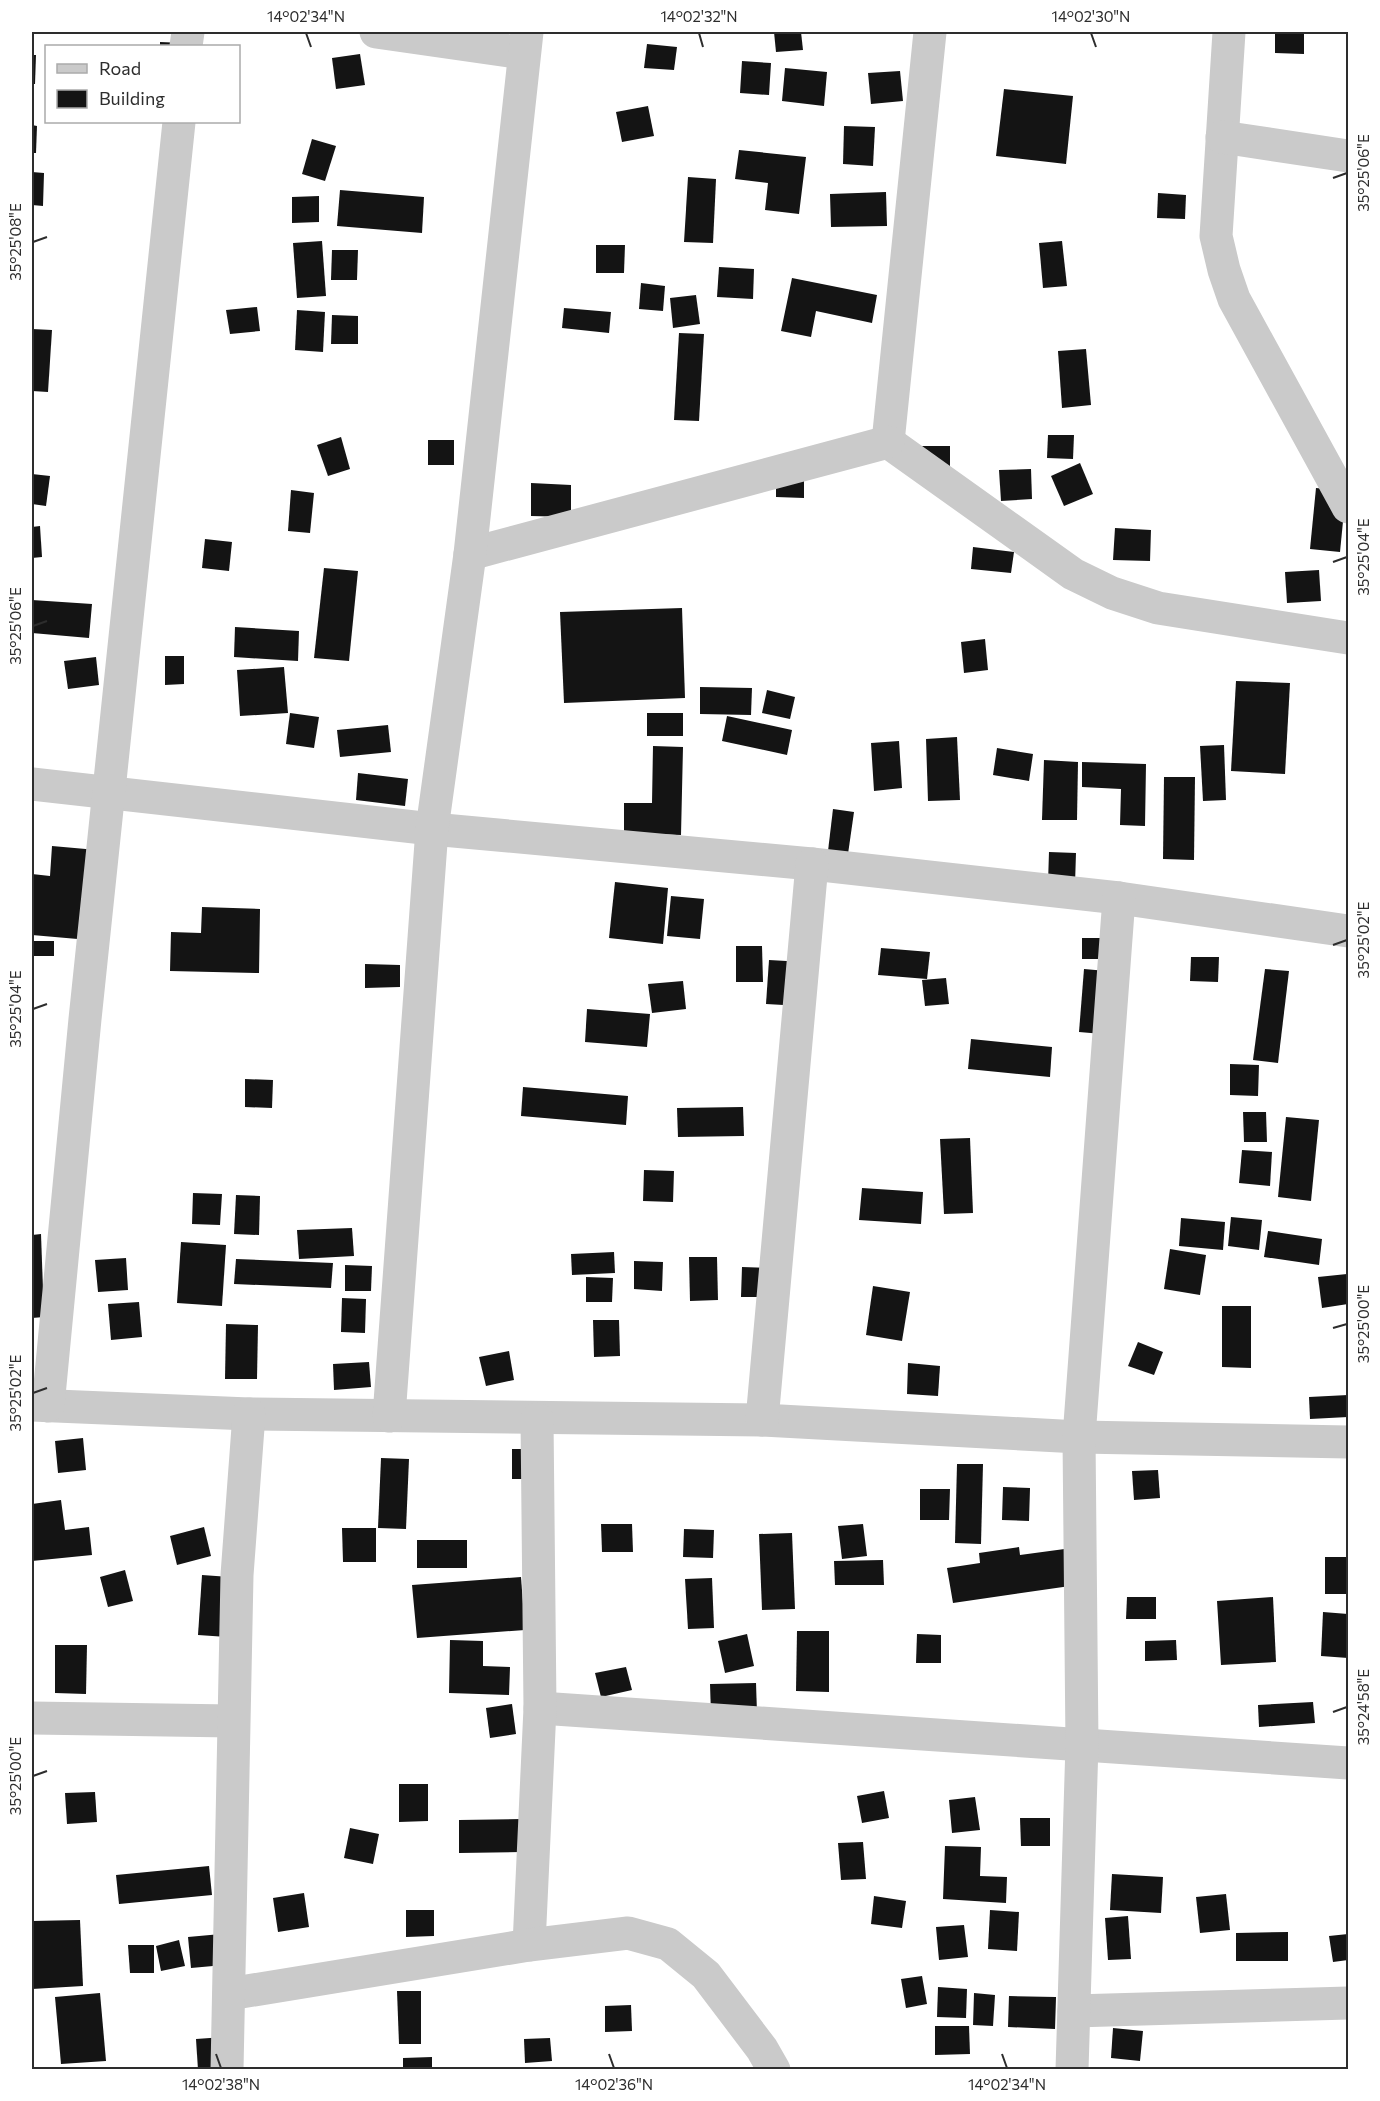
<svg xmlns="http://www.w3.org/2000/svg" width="1380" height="2101" viewBox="0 0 1380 2101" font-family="Commissioner,sans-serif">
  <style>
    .building { fill: #141414 }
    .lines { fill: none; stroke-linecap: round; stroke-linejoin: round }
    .minor { stroke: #cacaca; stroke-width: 33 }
    .ticks { fill: none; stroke: #2d2d2d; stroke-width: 2 }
    .neatline { fill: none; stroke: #2d2d2d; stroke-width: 2 }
    .ticks-label { font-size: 15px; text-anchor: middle; fill: #2d2d2d }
  </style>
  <rect width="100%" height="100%" fill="#fff"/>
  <!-- building -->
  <g class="building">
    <path d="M 774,32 L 801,32 L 803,50 L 776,52 Z"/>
    <path d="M 1275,32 L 1304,32 L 1304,54 L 1275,53 Z"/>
    <path d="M 160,42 L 185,43 L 185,46 L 160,46 Z"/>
    <path d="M 647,44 L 677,47 L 674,70 L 644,68 Z"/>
    <path d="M 360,54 L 365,85 L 336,89 L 332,58 Z"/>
    <path d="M 32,55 L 36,55 L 35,84 L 32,84 Z"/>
    <path d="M 742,61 L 771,63 L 769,95 L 740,93 Z"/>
    <path d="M 785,68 L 827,72 L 824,106 L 782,101 Z"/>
    <path d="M 900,71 L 903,101 L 871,104 L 868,73 Z"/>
    <path d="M 1004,89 L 1073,96 L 1066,164 L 996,156 Z"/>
    <path d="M 648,106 L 654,136 L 622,142 L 616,112 Z"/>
    <path d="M 32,125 L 37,126 L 36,153 L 32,153 Z"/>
    <path d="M 844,126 L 875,127 L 873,166 L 843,164 Z"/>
    <path d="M 312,139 L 336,146 L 325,181 L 302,174 Z"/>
    <path d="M 739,150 L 806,157 L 799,214 L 765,210 L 768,183 L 735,179 Z"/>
    <path d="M 32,172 L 44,173 L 43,206 L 32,205 Z"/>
    <path d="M 688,177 L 716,179 L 713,243 L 684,242 Z"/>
    <path d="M 340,190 L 424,197 L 422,233 L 337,226 Z"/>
    <path d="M 886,192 L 887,226 L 831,227 L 830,194 Z"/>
    <path d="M 1158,193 L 1186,195 L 1185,219 L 1157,218 Z"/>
    <path d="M 319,196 L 319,222 L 292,223 L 292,197 Z"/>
    <path d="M 322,241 L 326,296 L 297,298 L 293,243 Z"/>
    <path d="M 1062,241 L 1067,286 L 1043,288 L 1039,243 Z"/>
    <path d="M 596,245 L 625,245 L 624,273 L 596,273 Z"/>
    <path d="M 332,250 L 358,250 L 357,280 L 331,280 Z"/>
    <path d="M 719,267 L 754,269 L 753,299 L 717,297 Z"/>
    <path d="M 792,278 L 877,295 L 872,323 L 816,311 L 811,337 L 781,331 Z"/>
    <path d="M 641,283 L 665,286 L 663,311 L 639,309 Z"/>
    <path d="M 696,295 L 700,324 L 673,328 L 670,298 Z"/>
    <path d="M 257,307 L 260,331 L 230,334 L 226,310 Z"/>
    <path d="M 564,308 L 611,312 L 609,333 L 562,328 Z"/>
    <path d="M 297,310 L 325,312 L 323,352 L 295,350 Z"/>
    <path d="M 332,315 L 358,316 L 358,344 L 331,344 Z"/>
    <path d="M 32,329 L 52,330 L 48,392 L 32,391 Z"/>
    <path d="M 679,333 L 704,334 L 699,421 L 674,420 Z"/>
    <path d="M 1086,349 L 1091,405 L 1062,408 L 1058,351 Z"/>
    <path d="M 1048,435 L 1074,435 L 1073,459 L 1047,458 Z"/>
    <path d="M 341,437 L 350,469 L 328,476 L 317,445 Z"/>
    <rect x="428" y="440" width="26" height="25"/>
    <path d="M 921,446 L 950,446 L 950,468 Z"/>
    <path d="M 1080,463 L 1093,494 L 1064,506 L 1051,476 Z"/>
    <path d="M 776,468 L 804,469 L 804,498 L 776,497 Z"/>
    <path d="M 1031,469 L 1032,499 L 1001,501 L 999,470 Z"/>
    <path d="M 32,474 L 50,476 L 46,506 L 32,504 Z"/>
    <path d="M 531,483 L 571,485 L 571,517 L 531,516 Z"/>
    <path d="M 1316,488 L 1346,491 L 1340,552 L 1310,549 Z"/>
    <path d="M 291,490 L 314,493 L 310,533 L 288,531 Z"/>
    <path d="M 40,526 L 42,557 L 32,558 L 32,527 Z"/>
    <path d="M 1115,528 L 1151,530 L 1150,561 L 1113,560 Z"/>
    <path d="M 205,539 L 232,542 L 229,571 L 202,568 Z"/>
    <path d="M 973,547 L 1014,552 L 1011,573 L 971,569 Z"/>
    <path d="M 324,568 L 358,571 L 349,661 L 314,658 Z"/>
    <path d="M 1319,570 L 1321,601 L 1287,603 L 1285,572 Z"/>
    <path d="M 32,600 L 92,604 L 89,638 L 32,633 Z"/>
    <path d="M 682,608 L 685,698 L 564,703 L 560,612 Z"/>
    <path d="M 235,627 L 299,631 L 298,661 L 234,657 Z"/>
    <path d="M 985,639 L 988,670 L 964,673 L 961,642 Z"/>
    <path d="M 165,656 L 184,656 L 184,684 L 165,685 Z"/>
    <path d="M 96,657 L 99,685 L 68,689 L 64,661 Z"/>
    <path d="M 284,667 L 288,713 L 240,716 L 237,670 Z"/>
    <path d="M 1236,681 L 1290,683 L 1285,774 L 1231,771 Z"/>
    <path d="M 700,687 L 752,688 L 751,715 L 700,714 Z"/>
    <path d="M 767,690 L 795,697 L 790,719 L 762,713 Z"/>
    <path d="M 290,713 L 319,717 L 314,748 L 286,744 Z"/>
    <rect x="647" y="713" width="36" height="23"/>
    <path d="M 727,716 L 792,730 L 787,755 L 722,741 Z"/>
    <path d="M 388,725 L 391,752 L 340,757 L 337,730 Z"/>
    <path d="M 957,737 L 960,800 L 928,801 L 926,739 Z"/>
    <path d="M 899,741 L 902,788 L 874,791 L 871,743 Z"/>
    <path d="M 1224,745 L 1226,800 L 1203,801 L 1200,746 Z"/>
    <path d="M 653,746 L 683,747 L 681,835 L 624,833 L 624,803 L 652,803 Z"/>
    <path d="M 997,748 L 1033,754 L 1029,781 L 993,775 Z"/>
    <path d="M 1044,760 L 1078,762 L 1077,820 L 1042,820 Z"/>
    <path d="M 1082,762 L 1146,764 L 1145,826 L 1120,825 L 1121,789 L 1082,787 Z"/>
    <path d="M 358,773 L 408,779 L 405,806 L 356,800 Z"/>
    <path d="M 1164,777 L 1195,777 L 1194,860 L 1163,859 Z"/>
    <path d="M 833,809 L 854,812 L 848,854 L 828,851 Z"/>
    <path d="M 52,846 L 97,850 L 89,940 L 32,935 L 32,874 L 50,876 Z"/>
    <path d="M 1049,852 L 1076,853 L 1075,884 L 1048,883 Z"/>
    <path d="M 615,882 L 668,888 L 663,944 L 609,938 Z"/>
    <path d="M 671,896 L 704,899 L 700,939 L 667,936 Z"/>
    <path d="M 202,907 L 260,909 L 259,973 L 170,971 L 171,932 L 201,933 Z"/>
    <path d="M 1082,938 L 1121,938 L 1122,959 L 1082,959 Z"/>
    <rect x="32" y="941" width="22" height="15"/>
    <path d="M 736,946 L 762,946 L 763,982 L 736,982 Z"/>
    <path d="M 881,948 L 930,952 L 927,979 L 878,975 Z"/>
    <path d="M 1191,957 L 1219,957 L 1218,982 L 1190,981 Z"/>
    <path d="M 769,960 L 804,962 L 801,1006 L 766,1004 Z"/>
    <path d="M 365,964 L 400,965 L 400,987 L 365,988 Z"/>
    <path d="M 1084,969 L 1118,972 L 1114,1035 L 1079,1032 Z"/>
    <path d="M 1265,969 L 1289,971 L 1278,1063 L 1253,1060 Z"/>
    <path d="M 946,978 L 949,1004 L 925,1006 L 922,980 Z"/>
    <path d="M 683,981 L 686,1009 L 652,1013 L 648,984 Z"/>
    <path d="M 587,1009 L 650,1014 L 647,1047 L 585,1042 Z"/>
    <path d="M 971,1039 L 1052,1047 L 1050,1077 L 968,1069 Z"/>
    <path d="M 1230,1064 L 1259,1065 L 1258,1096 L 1230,1095 Z"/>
    <path d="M 245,1079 L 273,1080 L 272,1108 L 245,1107 Z"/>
    <path d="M 523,1087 L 628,1096 L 626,1125 L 521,1116 Z"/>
    <path d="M 743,1107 L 744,1136 L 678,1137 L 677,1108 Z"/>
    <path d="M 1243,1112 L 1266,1112 L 1267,1142 L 1244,1142 Z"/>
    <path d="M 1286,1117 L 1319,1120 L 1311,1201 L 1278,1197 Z"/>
    <path d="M 970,1138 L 973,1213 L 944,1214 L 940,1139 Z"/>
    <path d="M 1242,1150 L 1272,1152 L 1270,1186 L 1239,1183 Z"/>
    <path d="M 644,1170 L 674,1171 L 673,1202 L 643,1201 Z"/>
    <path d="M 862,1188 L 923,1192 L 921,1224 L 859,1220 Z"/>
    <path d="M 193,1193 L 222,1194 L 220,1225 L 192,1224 Z"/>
    <path d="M 236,1195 L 260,1196 L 259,1235 L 234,1234 Z"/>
    <path d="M 1231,1217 L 1262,1220 L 1259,1250 L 1228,1246 Z"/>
    <path d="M 1181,1218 L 1225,1222 L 1223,1250 L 1179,1246 Z"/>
    <path d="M 352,1228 L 354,1256 L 299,1259 L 297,1230 Z"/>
    <path d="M 1268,1231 L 1322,1239 L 1319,1265 L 1264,1257 Z"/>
    <path d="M 41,1234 L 44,1317 L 32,1318 L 32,1235 Z"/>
    <path d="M 181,1242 L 226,1245 L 222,1306 L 177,1303 Z"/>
    <path d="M 1170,1249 L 1206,1255 L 1200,1295 L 1164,1289 Z"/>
    <path d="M 614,1252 L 615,1273 L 572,1275 L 571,1254 Z"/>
    <path d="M 689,1257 L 717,1257 L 718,1300 L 690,1301 Z"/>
    <path d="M 126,1258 L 128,1290 L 98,1292 L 95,1260 Z"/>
    <path d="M 236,1259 L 333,1263 L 331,1288 L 234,1284 Z"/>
    <path d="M 634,1261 L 663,1262 L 662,1291 L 634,1289 Z"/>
    <path d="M 345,1265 L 372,1266 L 371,1291 L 345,1291 Z"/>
    <path d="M 742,1267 L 771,1268 L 771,1297 L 741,1297 Z"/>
    <path d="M 1347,1274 L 1348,1304 L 1322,1308 L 1318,1277 Z"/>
    <path d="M 586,1277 L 613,1278 L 612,1302 L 586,1302 Z"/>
    <path d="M 873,1286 L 910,1292 L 902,1341 L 866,1335 Z"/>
    <path d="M 342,1298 L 366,1299 L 365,1333 L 341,1332 Z"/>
    <path d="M 139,1302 L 142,1337 L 111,1340 L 108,1304 Z"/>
    <path d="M 1222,1306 L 1251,1306 L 1251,1368 L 1222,1367 Z"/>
    <path d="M 593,1320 L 619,1320 L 620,1356 L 594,1357 Z"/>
    <path d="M 226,1324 L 258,1325 L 257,1379 L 225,1379 Z"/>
    <path d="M 1138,1342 L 1163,1352 L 1154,1375 L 1128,1366 Z"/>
    <path d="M 509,1351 L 514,1380 L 486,1386 L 479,1357 Z"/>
    <path d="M 369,1362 L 371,1387 L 334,1390 L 333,1364 Z"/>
    <path d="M 908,1363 L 940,1366 L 938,1396 L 907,1394 Z"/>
    <path d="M 1348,1395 L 1348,1417 L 1310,1419 L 1309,1397 Z"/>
    <path d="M 83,1438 L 86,1470 L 58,1473 L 55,1441 Z"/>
    <rect x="512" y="1449" width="23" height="30"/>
    <path d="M 381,1458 L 409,1459 L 406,1529 L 378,1528 Z"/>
    <path d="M 957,1464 L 983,1464 L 981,1544 L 955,1543 Z"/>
    <path d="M 1158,1470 L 1160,1498 L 1134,1500 L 1132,1471 Z"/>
    <path d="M 1003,1487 L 1030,1488 L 1029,1521 L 1002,1520 Z"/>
    <path d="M 920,1489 L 950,1489 L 949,1520 L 920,1520 Z"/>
    <path d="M 61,1500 L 65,1530 L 89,1527 L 92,1555 L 32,1561 L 32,1504 Z"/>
    <path d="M 601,1524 L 632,1524 L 633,1552 L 602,1552 Z"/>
    <path d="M 863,1524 L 867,1556 L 842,1559 L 838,1526 Z"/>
    <path d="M 204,1527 L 211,1556 L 177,1565 L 170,1536 Z"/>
    <path d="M 342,1528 L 376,1528 L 376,1562 L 343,1562 Z"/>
    <path d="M 684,1529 L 714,1530 L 713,1558 L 683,1557 Z"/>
    <path d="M 792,1533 L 795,1609 L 762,1610 L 759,1534 Z"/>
    <rect x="417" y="1540" width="50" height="28"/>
    <path d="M 1019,1547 L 1020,1555 L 1072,1548 L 1077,1585 L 953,1603 L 947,1568 L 980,1563 L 979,1553 Z"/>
    <rect x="1325" y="1557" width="23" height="37"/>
    <path d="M 883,1560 L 884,1585 L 835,1585 L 834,1561 Z"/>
    <path d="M 125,1570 L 133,1601 L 108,1607 L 100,1577 Z"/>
    <path d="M 202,1575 L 230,1577 L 227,1637 L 198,1635 Z"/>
    <path d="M 521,1577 L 525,1630 L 417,1638 L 412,1585 Z"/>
    <path d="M 712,1578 L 714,1628 L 688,1629 L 685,1579 Z"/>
    <path d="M 1127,1597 L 1156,1597 L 1156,1619 L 1126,1619 Z"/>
    <path d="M 1273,1597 L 1276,1662 L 1221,1665 L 1217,1601 Z"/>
    <path d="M 1323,1612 L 1348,1614 L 1348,1658 L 1321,1656 Z"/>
    <path d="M 797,1631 L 829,1631 L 829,1692 L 796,1691 Z"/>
    <path d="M 747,1634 L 754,1666 L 725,1673 L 718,1641 Z"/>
    <path d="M 917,1634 L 941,1635 L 941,1663 L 916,1663 Z"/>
    <path d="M 450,1640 L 483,1641 L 483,1666 L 510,1667 L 509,1695 L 449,1693 Z"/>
    <path d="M 1176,1640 L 1177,1660 L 1145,1661 L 1145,1641 Z"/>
    <path d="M 55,1645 L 87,1645 L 86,1694 L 55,1693 Z"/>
    <path d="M 626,1667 L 632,1690 L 601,1697 L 595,1673 Z"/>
    <path d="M 756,1683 L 757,1713 L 711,1714 L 710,1684 Z"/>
    <path d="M 1313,1702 L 1315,1723 L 1259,1727 L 1258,1705 Z"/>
    <path d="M 512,1704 L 516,1734 L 490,1738 L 486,1708 Z"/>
    <path d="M 399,1784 L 428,1784 L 428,1821 L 399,1822 Z"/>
    <path d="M 884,1791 L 889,1818 L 862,1823 L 857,1796 Z"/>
    <path d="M 95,1792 L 97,1822 L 67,1824 L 65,1793 Z"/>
    <path d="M 975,1797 L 980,1830 L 952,1833 L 949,1800 Z"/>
    <path d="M 1020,1818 L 1050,1818 L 1050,1846 L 1021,1846 Z"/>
    <path d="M 521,1819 L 521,1852 L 459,1853 L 459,1820 Z"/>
    <path d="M 350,1828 L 379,1834 L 373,1864 L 344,1858 Z"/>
    <path d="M 863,1842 L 866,1879 L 841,1880 L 838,1843 Z"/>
    <path d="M 945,1846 L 981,1847 L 980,1876 L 1007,1877 L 1006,1903 L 943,1899 Z"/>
    <path d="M 209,1866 L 212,1895 L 119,1904 L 116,1875 Z"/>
    <path d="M 1112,1874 L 1163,1877 L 1161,1913 L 1110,1910 Z"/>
    <path d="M 304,1893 L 309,1927 L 278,1932 L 273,1898 Z"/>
    <path d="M 1226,1894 L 1230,1930 L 1200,1933 L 1196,1897 Z"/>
    <path d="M 874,1896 L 906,1901 L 902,1928 L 871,1924 Z"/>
    <path d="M 406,1910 L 434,1910 L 434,1936 L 406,1937 Z"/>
    <path d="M 990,1910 L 1019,1912 L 1017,1951 L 988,1949 Z"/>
    <path d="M 1128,1916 L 1131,1959 L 1108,1960 L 1105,1918 Z"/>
    <path d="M 80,1920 L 83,1986 L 32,1989 L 32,1921 Z"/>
    <path d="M 964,1925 L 968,1957 L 939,1960 L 936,1927 Z"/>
    <path d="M 1288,1932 L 1288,1961 L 1236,1961 L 1236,1933 Z"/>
    <path d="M 221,1934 L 224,1965 L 191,1968 L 188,1937 Z"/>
    <path d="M 1348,1934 L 1348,1960 L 1333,1962 L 1329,1936 Z"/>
    <path d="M 179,1940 L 185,1966 L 161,1971 L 156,1946 Z"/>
    <path d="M 128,1945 L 154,1945 L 154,1973 L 130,1973 Z"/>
    <path d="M 922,1976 L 927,2004 L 906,2008 L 901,1979 Z"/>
    <path d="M 938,1987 L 967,1989 L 966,2018 L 937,2017 Z"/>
    <path d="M 397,1991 L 421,1991 L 421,2044 L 399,2044 Z"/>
    <path d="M 100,1993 L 106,2061 L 61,2064 L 55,1997 Z"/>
    <path d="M 974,1993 L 995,1995 L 993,2026 L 973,2025 Z"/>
    <path d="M 1009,1996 L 1056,1997 L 1055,2029 L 1008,2027 Z"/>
    <path d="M 631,2005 L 632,2031 L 605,2032 L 605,2006 Z"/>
    <path d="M 935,2026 L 969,2026 L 970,2054 L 935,2055 Z"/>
    <path d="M 1113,2028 L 1143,2031 L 1140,2061 L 1111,2058 Z"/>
    <path d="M 224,2037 L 227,2067 L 198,2070 L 196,2039 Z"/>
    <path d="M 550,2038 L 552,2061 L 525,2063 L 524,2039 Z"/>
    <path d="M 432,2057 L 432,2070 L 403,2070 L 403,2058 Z"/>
  </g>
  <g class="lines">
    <!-- minor -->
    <g class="minor">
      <path d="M 376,32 L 524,53"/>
      <path d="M 1229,32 L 1216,236 L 1224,270 L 1234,299 L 1348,507"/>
      <path d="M 186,46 L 188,32"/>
      <path d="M 1222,137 L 1348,156"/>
      <path d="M 888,442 L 1073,574 L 1112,593 L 1158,608 L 1348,638"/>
      <path d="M 888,442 L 930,32"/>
      <path d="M 470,554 L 888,442"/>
      <path d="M 32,784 L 432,829 L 812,864 L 1119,898 L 1348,931"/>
      <path d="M 32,1405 L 249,1414 L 762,1420 L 1079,1437 L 1348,1442"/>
      <path d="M 48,1406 L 85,1019 L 179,122"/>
      <path d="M 389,1416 L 432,829 L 470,554 L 527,32"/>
      <path d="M 762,1420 L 812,864"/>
      <path d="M 540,1708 L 1348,1763"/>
      <path d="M 32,1718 L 233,1721"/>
      <path d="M 529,1945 L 540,1708 L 537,1419"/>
      <path d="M 229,1994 L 529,1945 L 628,1933 L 668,1944 L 706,1975 L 762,2049 L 774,2070"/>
      <path d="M 1074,2011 L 1348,2003"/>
      <path d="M 227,2070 L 237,1575 L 249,1414"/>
      <path d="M 1072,2070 L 1082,1744 L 1079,1437 L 1119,898"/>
    </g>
  </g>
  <!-- ticks -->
  <path class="ticks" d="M 306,33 L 311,47M 699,33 L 703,47M 1091,33 L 1096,47M 1333,178 L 1347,173M 33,242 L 47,237M 1333,562 L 1347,557M 33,626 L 47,621M 1333,945 L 1347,940M 33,1009 L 47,1004M 1333,1328 L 1347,1324M 33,1393 L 47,1388M 1333,1712 L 1347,1707M 33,1776 L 47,1771M 216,2054 L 221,2068M 609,2054 L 614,2068M 1002,2054 L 1007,2068"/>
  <!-- border -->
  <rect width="1380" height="2101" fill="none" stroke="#ffffff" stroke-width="66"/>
  <!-- legend -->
  <rect x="45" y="45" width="195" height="78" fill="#ffffff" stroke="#ababab" stroke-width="1.5"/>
  <rect x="57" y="64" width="30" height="9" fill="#cacaca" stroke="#ababab" stroke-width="1.5"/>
  <text x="99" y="75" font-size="18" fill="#2d2d2d">Road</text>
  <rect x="57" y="90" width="30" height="18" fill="#141414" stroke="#ababab" stroke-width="1.5"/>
  <text x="99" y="105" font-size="18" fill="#2d2d2d">Building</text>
  <rect x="33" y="33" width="1314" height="2035" class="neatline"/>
  <g class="ticks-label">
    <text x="306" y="22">14°02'34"N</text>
    <text x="699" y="22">14°02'32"N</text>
    <text x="1091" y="22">14°02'30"N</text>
    <text transform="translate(1364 173) rotate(-90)" y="5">35°25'06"E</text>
    <text transform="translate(16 242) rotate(-90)" y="5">35°25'08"E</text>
    <text transform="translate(1364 557) rotate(-90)" y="5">35°25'04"E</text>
    <text transform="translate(16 626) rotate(-90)" y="5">35°25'06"E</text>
    <text transform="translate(1364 940) rotate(-90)" y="5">35°25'02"E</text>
    <text transform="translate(16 1009) rotate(-90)" y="5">35°25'04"E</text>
    <text transform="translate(1364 1324) rotate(-90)" y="5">35°25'00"E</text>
    <text transform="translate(16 1393) rotate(-90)" y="5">35°25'02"E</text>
    <text transform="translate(1364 1707) rotate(-90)" y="5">35°24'58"E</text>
    <text transform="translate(16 1776) rotate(-90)" y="5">35°25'00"E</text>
    <text x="221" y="2090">14°02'38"N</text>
    <text x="614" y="2090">14°02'36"N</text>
    <text x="1007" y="2090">14°02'34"N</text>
  </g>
</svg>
